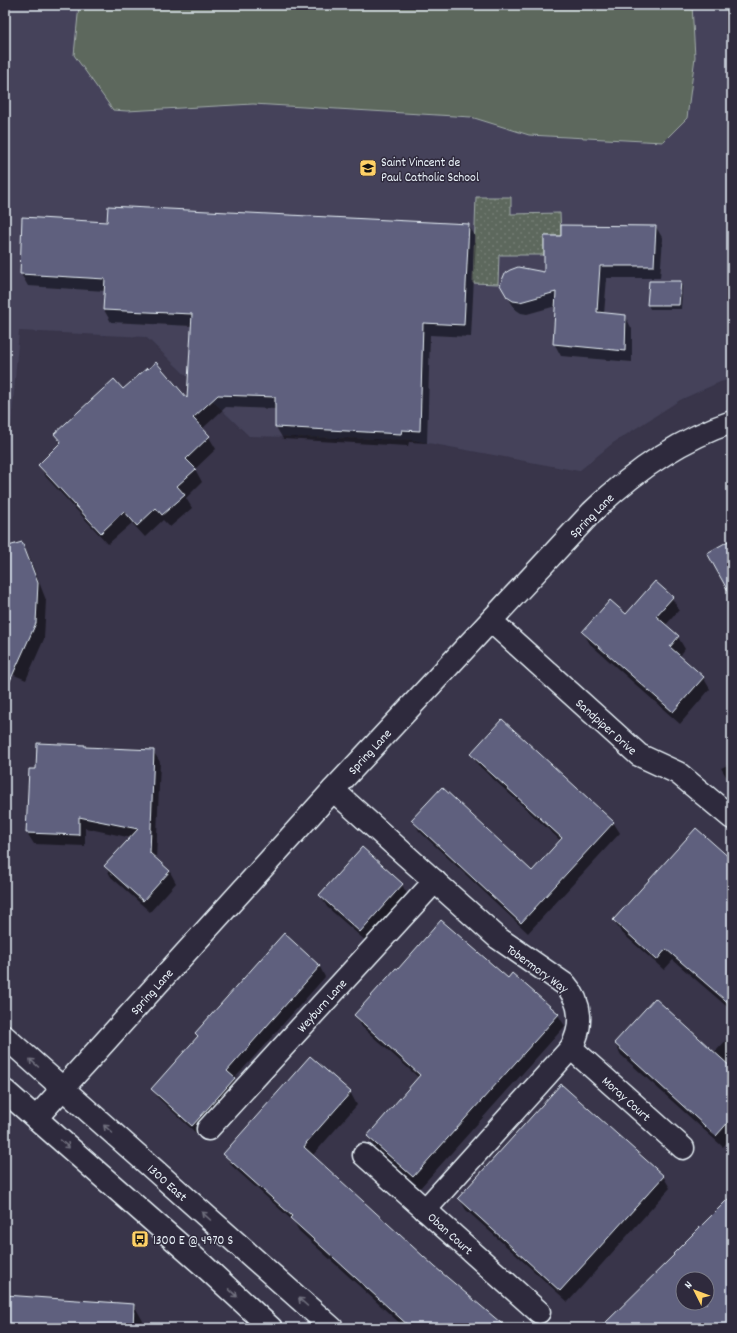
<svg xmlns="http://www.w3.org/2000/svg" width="737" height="1333" viewBox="0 0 737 1333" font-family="Dekko,sans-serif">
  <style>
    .built { fill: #44425a }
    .park { fill: url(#park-dots); stroke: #a2acaa }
    .garden { fill: #5d685d; stroke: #a2acaa }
    .shadow { fill: #0007 }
    .building { fill: #5f617e; stroke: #e8f1f8; fill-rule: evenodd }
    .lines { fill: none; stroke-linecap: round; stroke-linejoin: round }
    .minor-casing { stroke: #e8f1f8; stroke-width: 25 }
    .tertiary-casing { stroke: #e8f1f8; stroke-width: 25 }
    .secondary-casing { stroke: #e8f1f8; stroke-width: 25 }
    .minor { stroke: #2f2a3d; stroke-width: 22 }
    .tertiary { stroke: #2f2a3d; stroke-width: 22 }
    .secondary { stroke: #2f2a3d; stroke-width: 22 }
    .oneway { stroke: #70707e }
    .labels { text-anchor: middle; stroke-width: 3; stroke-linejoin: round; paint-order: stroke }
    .poi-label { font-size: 13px; fill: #e8f1f8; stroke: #2f2a3d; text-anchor: start }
    .street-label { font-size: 13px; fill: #e8f1f8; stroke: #2f2a3d }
  </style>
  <defs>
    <pattern id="park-dots" width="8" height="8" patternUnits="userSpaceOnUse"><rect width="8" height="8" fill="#5d685d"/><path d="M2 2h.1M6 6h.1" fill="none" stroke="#747e75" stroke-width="1.8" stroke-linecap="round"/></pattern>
  </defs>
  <rect width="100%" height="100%" fill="#39354a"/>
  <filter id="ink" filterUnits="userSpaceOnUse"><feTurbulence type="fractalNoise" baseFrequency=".025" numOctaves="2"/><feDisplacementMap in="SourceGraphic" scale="8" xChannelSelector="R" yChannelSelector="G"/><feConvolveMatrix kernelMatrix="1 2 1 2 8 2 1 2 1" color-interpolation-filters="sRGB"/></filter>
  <g filter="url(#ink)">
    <!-- built -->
    <path class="built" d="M 5,5 L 732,5 L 732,379 L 720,382 L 680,400 L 613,443 L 579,471 L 412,440 L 249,436 L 146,337 L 19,331 L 5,501 Z"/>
    <!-- park -->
    <path class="park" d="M 476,197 L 511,197 L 511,214 L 560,213 L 561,236 L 544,236 L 544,255 L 499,255 L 498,284 L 473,283 Z"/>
    <!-- garden -->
    <path class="garden" d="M 79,5 L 692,5 L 695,57 L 687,118 L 663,142 L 529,135 L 471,117 L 253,104 L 127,111 L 113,110 L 74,55 Z"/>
    <!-- shadow -->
    <g class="shadow">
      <path d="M 108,223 L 468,225 L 476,237 L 471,337 L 430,335 L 427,443 L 409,442 L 408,446 L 283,439 L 276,427 L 276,409 L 226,407 L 202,429 L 209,437 L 216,449 L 195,469 L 202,482 L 186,498 L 192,508 L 170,527 L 163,520 L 145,537 L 132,523 L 108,544 L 46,477 L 39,465 L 61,444 L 55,434 L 123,390 L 188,401 L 192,326 L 111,322 L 104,310 L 105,291 L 28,286 L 21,274 Z"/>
      <path d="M 656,227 L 663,239 L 660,278 L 607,278 L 604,314 L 625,316 L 632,329 L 632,362 L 561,356 L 554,343 L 556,306 L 527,314 L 521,313 L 515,309 L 501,285 L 545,273 L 562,237 Z"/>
      <path d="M 650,282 L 680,282 L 682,286 L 681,309 L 650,309 L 648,305 Z"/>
      <path d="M 22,543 L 30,559 L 46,600 L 44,639 L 26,680 L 5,671 L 5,548 Z"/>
      <path d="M 655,583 L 672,598 L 679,610 L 665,626 L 678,637 L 685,649 L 680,656 L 703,677 L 710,689 L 680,724 L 590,644 L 583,632 L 626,616 Z"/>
      <path d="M 85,746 L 86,748 L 153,751 L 160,762 L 156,860 L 170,872 L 176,883 L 150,912 L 111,877 L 105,866 L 132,838 L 85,828 L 85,846 L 34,844 L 27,833 L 37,770 Z"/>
      <path d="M 472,754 L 613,822 L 620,833 L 528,933 L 419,831 L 413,820 L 532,872 L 561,841 L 478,765 Z"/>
      <path d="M 732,763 L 732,784 L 729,781 L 721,768 Z"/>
      <path d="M 732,861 L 732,1011 L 673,960 L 664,970 L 621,932 L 614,921 Z"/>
      <path d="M 402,885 L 409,897 L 368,943 L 327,907 L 320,895 Z"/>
      <path d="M 284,935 L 320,967 L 325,977 L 234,1079 L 240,1088 L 198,1135 L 158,1098 L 152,1089 L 198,1036 Z"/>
      <path d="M 508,980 L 558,1015 L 565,1026 L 420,1188 L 374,1147 L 368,1136 L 419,1078 L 362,1027 L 355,1015 Z"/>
      <path d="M 732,1034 L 732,1137 L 723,1147 L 621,1055 L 615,1043 L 714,1053 Z"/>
      <path d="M 350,1092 L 357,1105 L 313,1155 L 435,1268 L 505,1328 L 405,1328 L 299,1231 L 294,1222 L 232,1166 L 225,1154 Z"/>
      <path d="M 663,1176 L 670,1188 L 568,1302 L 466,1210 L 459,1198 Z"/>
      <path d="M 5,1296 L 134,1305 L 143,1321 L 142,1328 L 5,1328 Z"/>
    </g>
    <!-- building -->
    <g class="building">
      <path d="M 108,206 L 469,224 L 464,325 L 423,323 L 420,431 L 402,430 L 401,434 L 275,427 L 275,397 L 218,395 L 193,418 L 210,436 L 186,459 L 196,469 L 177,486 L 185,495 L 162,515 L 156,508 L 137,526 L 124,511 L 101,533 L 38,465 L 61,442 L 54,434 L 114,379 L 123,389 L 147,368 L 148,369 L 156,362 L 187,398 L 192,314 L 103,310 L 105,279 L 20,274 L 22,217 L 107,222 Z"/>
      <path d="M 561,225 L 656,226 L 654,266 L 600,266 L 597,312 L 626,315 L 625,351 L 553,344 L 556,292 L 520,302 L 513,301 L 507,297 L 500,285 L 505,273 L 510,270 L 518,267 L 544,272 L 544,236 L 561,236 Z"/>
      <path d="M 649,281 L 681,281 L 679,305 L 647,305 Z"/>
      <path d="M 732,539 L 732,598 L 707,553 Z"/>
      <path d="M 22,542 L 38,583 L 36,623 L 5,692 L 5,547 Z"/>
      <path d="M 655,581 L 673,597 L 656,616 L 679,636 L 670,647 L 704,677 L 673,712 L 582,632 L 610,600 L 626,614 Z"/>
      <path d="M 502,719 L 614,822 L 521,923 L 411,820 L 442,787 L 532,871 L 562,838 L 470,754 Z"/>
      <path d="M 37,743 L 85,745 L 85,747 L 154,750 L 150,853 L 170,871 L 143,901 L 104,866 L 138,829 L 79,817 L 79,835 L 26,833 L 29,769 L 36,769 Z"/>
      <path d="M 696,828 L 732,860 L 732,1006 L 666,949 L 657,960 L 613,920 Z"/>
      <path d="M 362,847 L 403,884 L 360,932 L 319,895 Z"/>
      <path d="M 441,920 L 508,978 L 512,973 L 559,1014 L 413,1177 L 367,1136 L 420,1075 L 354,1015 L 396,968 L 398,969 Z"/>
      <path d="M 284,933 L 320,966 L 227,1071 L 235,1078 L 192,1126 L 151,1089 L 198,1036 L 195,1033 Z"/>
      <path d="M 655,998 L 732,1068 L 732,1118 L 716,1136 L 614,1043 Z"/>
      <path d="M 310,1056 L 351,1092 L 306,1143 L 307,1143 L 304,1147 L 435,1267 L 507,1328 L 411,1328 L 290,1218 L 292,1216 L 223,1154 Z"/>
      <path d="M 561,1084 L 664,1176 L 560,1291 L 458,1198 Z"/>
      <path d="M 732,1195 L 732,1328 L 600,1328 L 674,1255 L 673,1254 ZM 683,1279 L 707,1279 L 707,1303 L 683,1303 Z"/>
      <path d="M 5,1295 L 134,1304 L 133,1328 L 5,1328 Z"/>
    </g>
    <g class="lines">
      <defs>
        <g id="minor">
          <path d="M 491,621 L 639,755 L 678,773 L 732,818"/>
          <path d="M 333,790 L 498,938 L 566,985 C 582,1003 583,1027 571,1048 L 425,1210"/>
          <path d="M 571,1048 L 683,1148"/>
          <path d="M 208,1129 L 435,881"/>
          <path d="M 364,1155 L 539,1312"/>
        </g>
        <path id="tertiary" d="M 36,1118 L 333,790 L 592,512 C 633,472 678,440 732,422"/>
        <g id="secondary">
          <path d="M 5,1037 L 332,1328"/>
          <path d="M 5,1091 L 204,1266 L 271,1328"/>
        </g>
      </defs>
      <!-- minor casing -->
      <use href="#minor" class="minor-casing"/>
      <!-- tertiary casing -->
      <use href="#tertiary" class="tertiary-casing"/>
      <!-- secondary casing -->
      <use href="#secondary" class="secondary-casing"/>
      <!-- minor -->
      <use href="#minor" class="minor"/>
      <!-- tertiary -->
      <use href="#tertiary" class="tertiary"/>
      <!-- secondary -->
      <use href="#secondary" class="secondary"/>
    </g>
    <!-- one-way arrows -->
    <defs><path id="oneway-shaft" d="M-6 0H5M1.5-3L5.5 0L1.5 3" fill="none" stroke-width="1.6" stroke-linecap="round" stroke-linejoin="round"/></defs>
    <g class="oneway">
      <use href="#oneway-shaft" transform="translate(34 1063) rotate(-138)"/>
      <use href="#oneway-shaft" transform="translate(108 1129) rotate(-138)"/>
      <use href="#oneway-shaft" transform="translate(65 1144) rotate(42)"/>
      <use href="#oneway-shaft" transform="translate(206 1216) rotate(-138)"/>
      <use href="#oneway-shaft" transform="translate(233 1293) rotate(43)"/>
      <use href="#oneway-shaft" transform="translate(303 1302) rotate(-138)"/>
    </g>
  </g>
  <!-- icons -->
  <defs>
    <symbol id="school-square" viewBox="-11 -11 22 22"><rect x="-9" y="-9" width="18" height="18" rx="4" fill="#ffd166" stroke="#2f2a3d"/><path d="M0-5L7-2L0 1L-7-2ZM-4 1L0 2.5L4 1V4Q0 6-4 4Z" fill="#111"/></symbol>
    <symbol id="bus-square" viewBox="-11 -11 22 22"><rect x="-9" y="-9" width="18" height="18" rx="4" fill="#ffd166" stroke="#2f2a3d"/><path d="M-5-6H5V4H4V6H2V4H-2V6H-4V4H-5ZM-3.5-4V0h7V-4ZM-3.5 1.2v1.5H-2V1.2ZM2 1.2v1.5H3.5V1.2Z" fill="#111"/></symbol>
  </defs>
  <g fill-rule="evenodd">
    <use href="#school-square" x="358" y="158" width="20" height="20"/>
    <use href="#bus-square" x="130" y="1229" width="20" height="20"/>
  </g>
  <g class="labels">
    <!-- poi labels -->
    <g class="poi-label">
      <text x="381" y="166">Saint Vincent de<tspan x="381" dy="15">Paul Catholic School</tspan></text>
      <text x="153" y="1244">1300 E @ 4970 S</text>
    </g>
    <!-- street labels -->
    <g class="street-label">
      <text transform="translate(591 515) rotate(-45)" y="5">Spring Lane</text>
      <text transform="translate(607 726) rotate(42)" y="5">Sandpiper Drive</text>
      <text transform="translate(369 751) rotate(-47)" y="5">Spring Lane</text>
      <text transform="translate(538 968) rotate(36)" y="5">Tobermory Way</text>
      <text transform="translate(151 991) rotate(-48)" y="5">Spring Lane</text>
      <text transform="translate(321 1005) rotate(-48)" y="5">Weyburn Lane</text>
      <text transform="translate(627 1098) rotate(42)" y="5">Moray Court</text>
      <text transform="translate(168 1182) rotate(42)" y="5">1300 East</text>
      <text transform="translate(451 1233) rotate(42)" y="5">Oban Court</text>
    </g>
  </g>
  <!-- margin -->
  <rect width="737" height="1333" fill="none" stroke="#2f2a3d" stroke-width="20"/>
  <rect x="10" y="10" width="717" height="1313" fill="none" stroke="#e8f1f8" stroke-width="1.5" filter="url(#ink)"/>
  <!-- north arrow -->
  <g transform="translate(695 1291) rotate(312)"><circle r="19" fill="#2f2a3d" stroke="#797a88"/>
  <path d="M0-3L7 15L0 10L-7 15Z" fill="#ffd166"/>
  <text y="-6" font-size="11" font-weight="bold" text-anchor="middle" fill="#e8f1f8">N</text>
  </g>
</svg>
